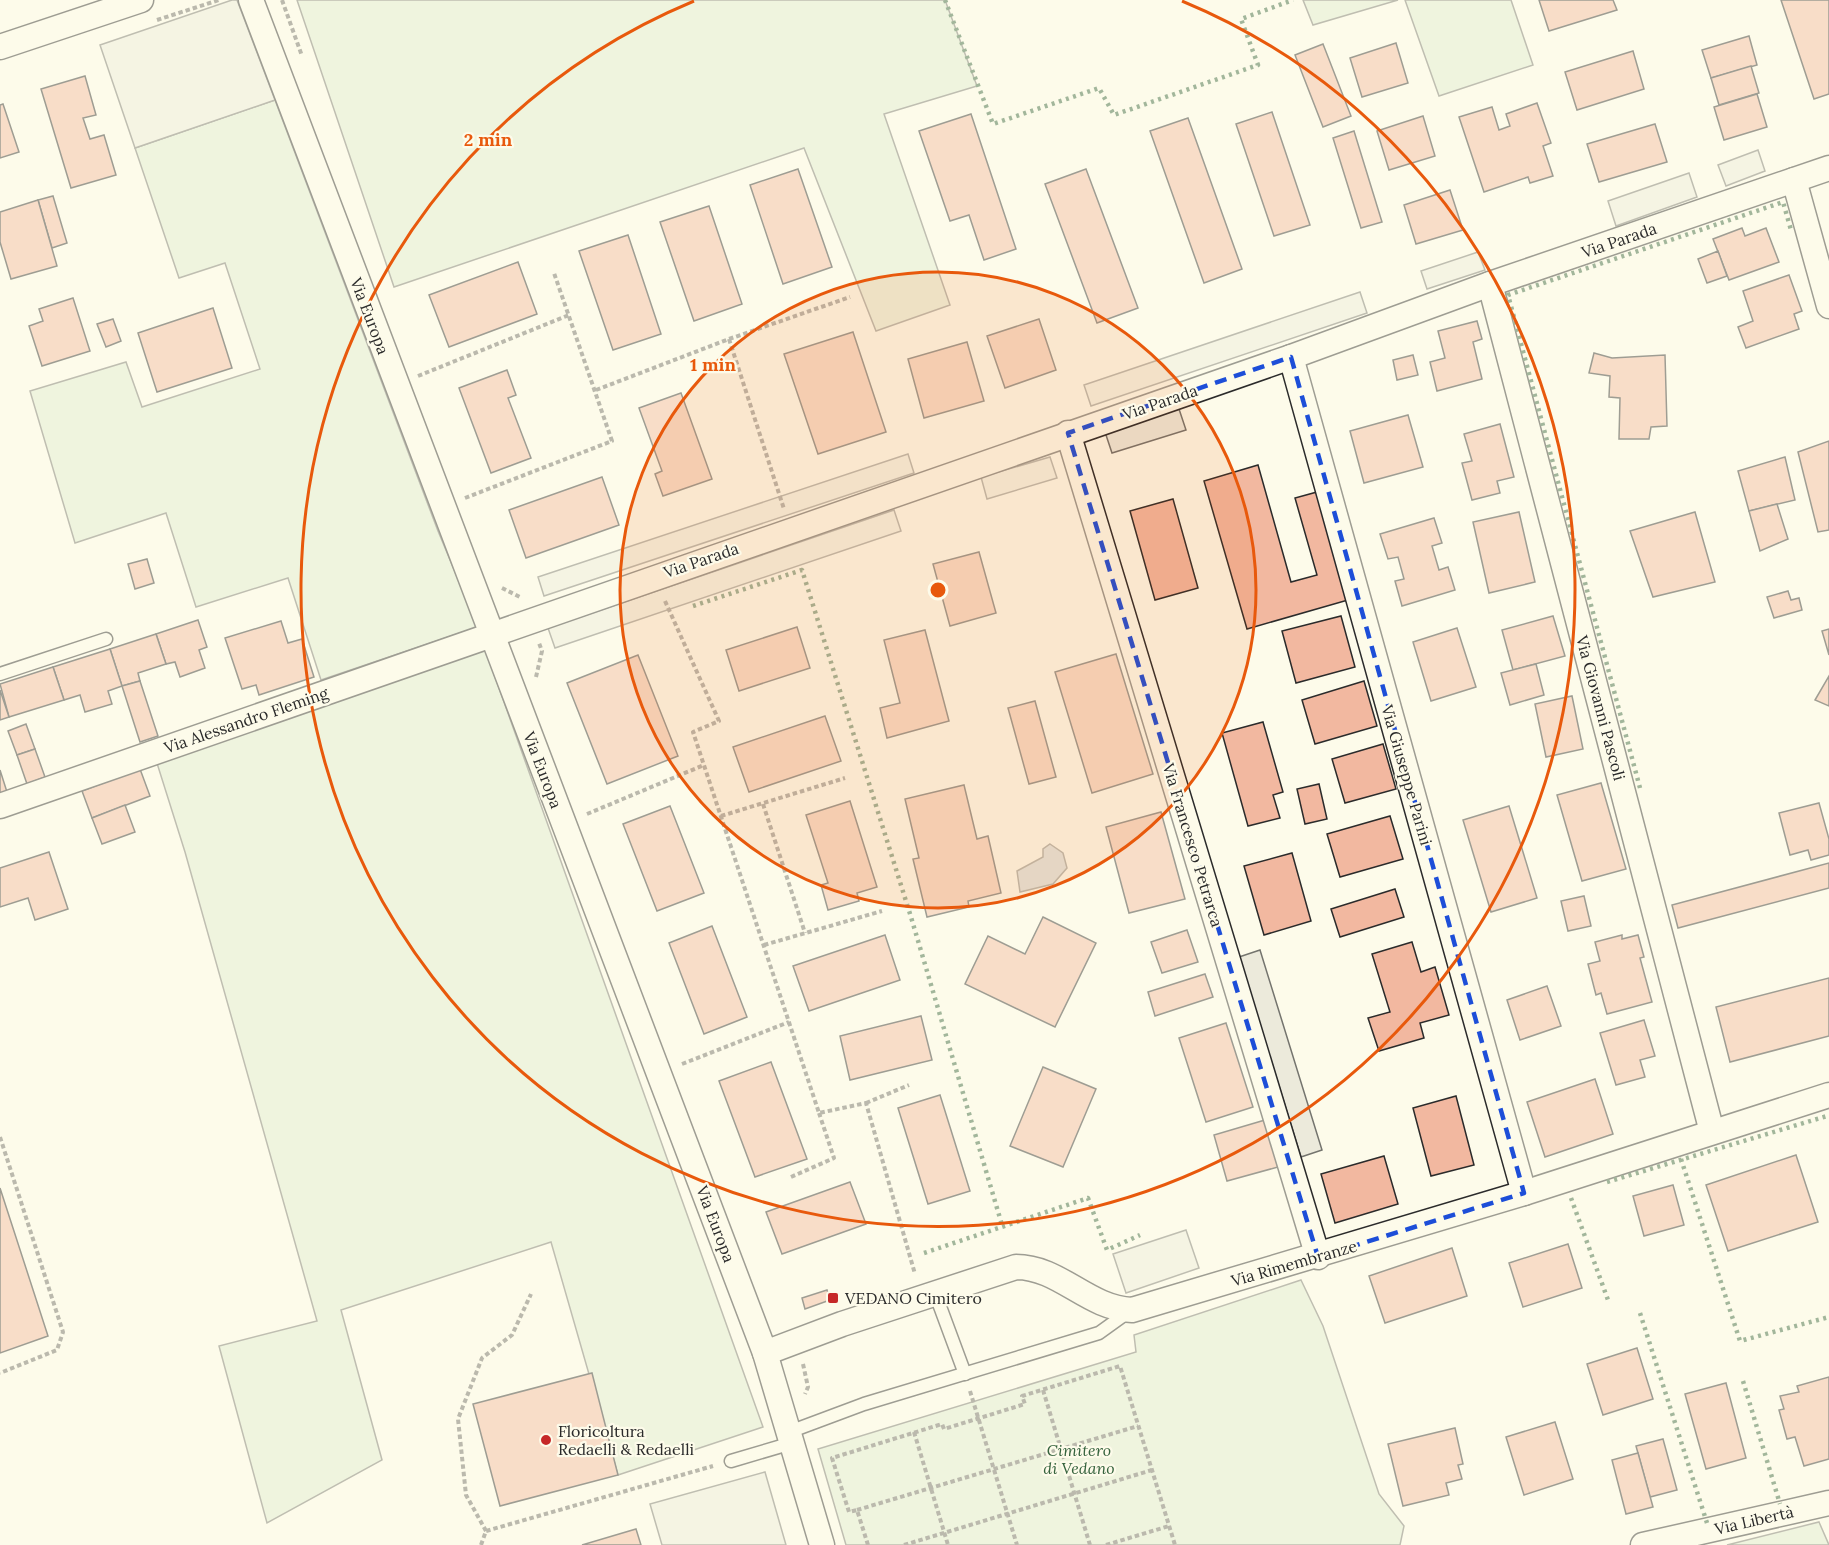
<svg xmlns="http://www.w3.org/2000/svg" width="1829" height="1545" font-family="Lora,serif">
<rect width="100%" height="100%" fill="#fdfbea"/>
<g fill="#deebd1" stroke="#74746e" stroke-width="1.5">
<path d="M297,0h648l32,86 -93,28 66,191 -74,26 -72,-183 -410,139z"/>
<path d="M1303,0h95l-85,25z"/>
<path d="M1405,0h106l22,65 -94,31z"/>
<path d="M275,100l163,431 40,96 -157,53 -33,-102 -92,29 -30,-94 -91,30 -45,-152 96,-29 16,45 118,-38 -35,-106 -46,15 -44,-130z"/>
<path d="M484,646l279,781 -145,48 -67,-233 -210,68 41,150 -115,63 -48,-177 98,-25 -132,-469 -29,-92z"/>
<path d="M1301,1280l22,46 56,168 25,32 -4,19h-554l-28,-96 318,-97 -2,-17z"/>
<path d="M1819,1522l10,23h-102z"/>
</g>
<g fill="#eceadb" stroke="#74746e" stroke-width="1.5">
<path d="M232,0h5l38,100 -140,48 -35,-103z"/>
<path d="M1758,150l7,21 -39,15 -8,-21z"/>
<path d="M1689,173l8,24 -81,29 -8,-25z"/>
<path d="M1478,252l7,18 -58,19 -6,-18z"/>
<path d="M1360,292l7,21 -276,93 -7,-21z"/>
<path d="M1179,409l7,21 -74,23 -7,-21z"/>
<path d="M908,454l6,19 -370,123 -6,-19z"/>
<path d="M1050,457l7,21 -70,21 -6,-22z"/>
<path d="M894,510l7,21 -346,117 -7,-20z"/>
<path d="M1260,950l62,200 -21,7 -62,-200z"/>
<path d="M1186,1230l13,38 -73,25 -13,-39z"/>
<path d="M765,1472l21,73h-124l-12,-41z"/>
</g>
<path fill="#c7d0d0" stroke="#74746e" stroke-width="1.5" d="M1050,844l13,9 4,15 -14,16 -33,8 -3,-21 26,-14v-8z"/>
<g fill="#f2b8a0" stroke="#2b2b2b" stroke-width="1.5">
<path d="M1539,0h74l4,10 -68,21z"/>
<path d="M1781,0h48v94l-15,5z"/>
<path d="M1749,36l8,29 -46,13 -9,-28z"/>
<path d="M1396,43l12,40 -46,14 -12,-39z"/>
<path d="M1323,44l28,72 -28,11 -28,-72z"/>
<path d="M1633,51l11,38 -67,21 -12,-38z"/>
<path d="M1751,66l8,27 -40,12 -8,-27z"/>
<path d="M85,76l11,39 -13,3 7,21 14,-4 12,40 -45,13 -30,-99z"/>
<path d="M1757,94l10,33 -43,13 -10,-33z"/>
<path d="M1537,103l14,40 -8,3 10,30 -23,7 -2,-6 -44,15 -25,-75 33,-10 7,23 11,-4 -4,-12z"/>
<path d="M3,104l16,48 -19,6v-53z"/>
<path d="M1272,112l38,113 -36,11 -38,-112z"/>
<path d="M971,114l45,135 -32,11 -15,-45 -19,6 -31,-90z"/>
<path d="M1423,116l12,40 -46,14 -12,-39z"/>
<path d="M1188,118l54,151 -38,14 -54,-152z"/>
<path d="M1655,124l12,38 -68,20 -12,-38z"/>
<path d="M1354,131l28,91 -21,6 -28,-90z"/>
<path d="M798,169l34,98 -49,17 -33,-99z"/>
<path d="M1086,169l52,139 -41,15 -52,-139z"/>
<path d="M1450,190l13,40 -47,14 -12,-39z"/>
<path d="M53,196l14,47 -15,5 -14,-48z"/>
<path d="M38,200l19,66 -46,13 -11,-37v-30z"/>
<path d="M709,206l33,98 -48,17 -34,-99z"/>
<path d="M1742,228l3,8 21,-8 13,34 -50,18 -16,-41z"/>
<path d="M628,235l33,99 -48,16 -34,-99z"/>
<path d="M1718,251l9,25 -20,7 -9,-24z"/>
<path d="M518,262l19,52 -88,33 -20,-52z"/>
<path d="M1789,275l13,36 -8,3 5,15 -53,19 -8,-21 15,-6 -10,-30z"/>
<path d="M73,298l17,53 -48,15 -13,-40 14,-5 -4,-12z"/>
<path d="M213,308l19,60 -75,24 -19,-59z"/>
<path d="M113,319l8,22 -15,6 -9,-23z"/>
<path d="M1039,319l17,51 -51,18 -18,-52z"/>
<path d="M1477,321l5,18 -9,3 9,37 -45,12 -7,-29 15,-4 -7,-27z"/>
<path d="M853,332l33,100 -68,22 -34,-100z"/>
<path d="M967,342l17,59 -60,17 -16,-59z"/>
<path d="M1594,353l18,5 53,-3 2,71 -16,1 -2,12h-30l1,-41 -11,-1 1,-21 -21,-3z"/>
<path d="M1413,355l5,20 -21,5 -4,-20z"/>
<path d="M507,370l9,25 -8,3 23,60 -40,15 -32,-85z"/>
<path d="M681,393l31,86 -49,17 -8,-22 7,-3 -23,-63z"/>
<path d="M1408,415l15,52 -59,16 -14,-52z"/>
<path d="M1500,424l14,53 -17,4 3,12 -28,7 -10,-37 10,-2 -8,-27z"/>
<path d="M1829,441v89l-11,2 -20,-80z"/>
<path d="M1785,457l10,43 -46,11 -11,-40z"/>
<path d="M1258,465l33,117 26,-7 -22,-77 22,-6 31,108 -101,29 -43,-148z"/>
<path d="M602,477l17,48 -93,33 -17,-48z"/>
<path d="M1173,499l25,89 -43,12 -25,-89z"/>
<path d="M1777,504l11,35 -28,12 -11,-40z"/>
<path d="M1519,512l16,70 -46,11 -16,-71z"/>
<path d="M1695,512l20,70 -62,15 -23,-66z"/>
<path d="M1434,518l8,25 -10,3 7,24 9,-3 7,23 -53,16 -7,-25 9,-2 -6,-22 -10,2 -8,-25z"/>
<path d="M979,552l17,61 -46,13 -17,-62z"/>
<path d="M147,559l7,24 -19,6 -7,-25z"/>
<path d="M1788,591l3,9 8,-2 3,12 -28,8 -7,-21z"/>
<path d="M1341,616l14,51 -59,16 -14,-52z"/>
<path d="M1553,616l12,40 -52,14 -11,-40z"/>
<path d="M198,620l9,27 -8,3 6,18 -25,9 -5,-15 -9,2 -10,-30z"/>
<path d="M281,621l7,22 14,-4 12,38 -55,18 -3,-10 -14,4 -17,-51z"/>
<path d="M797,627l13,41 -71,23 -13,-41z"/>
<path d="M1457,628l19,59 -45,14 -18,-59z"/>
<path d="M1829,629v26l-7,-24z"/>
<path d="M925,630l24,91 -62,17 -7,-30 20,-5 -16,-63z"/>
<path d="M156,634l10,30 -28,9 2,8 -18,5 -12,-37z"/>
<path d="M110,649l12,37 -14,5 4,13 -27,8 -5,-17 -16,5 -11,-33z"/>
<path d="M1116,654l37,120 -61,19 -37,-121z"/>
<path d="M638,655l40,101 -71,28 -40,-101z"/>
<path d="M1536,664l8,31 -34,10 -9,-32z"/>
<path d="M53,667l11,33 -55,17 -9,-33z"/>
<path d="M1829,676v30l-14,-6z"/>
<path d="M140,681l18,55 -18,6 -18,-56z"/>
<path d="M1364,681l13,45 -62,18 -13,-44z"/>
<path d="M0,690l9,27 -9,3z"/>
<path d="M1572,696l11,53 -37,8 -11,-53z"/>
<path d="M1035,701l21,76 -27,7 -21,-76z"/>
<path d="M825,716l16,45 -92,31 -16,-45z"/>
<path d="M1263,722l20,70 -10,3 7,23 -32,8 -26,-93z"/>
<path d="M26,724l9,25 -18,6 -9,-24z"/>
<path d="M1383,744l13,45 -51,14 -13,-44z"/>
<path d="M35,749l10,28 -18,7 -10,-29z"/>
<path d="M140,769l10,27 -58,22 -10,-27z"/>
<path d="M0,770l7,22 -7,2z"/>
<path d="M1601,783l25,86 -44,12 -25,-86z"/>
<path d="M1319,784l8,35 -22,5 -8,-35z"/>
<path d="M964,785l13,54 11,-3 13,57 -33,8 1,6 -42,10 -14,-58 6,-1 -14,-59z"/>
<path d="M850,801l27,86 -20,6 2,8 -31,9 -7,-25 7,-2 -22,-68z"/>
<path d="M1819,803l10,36v16l-18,5 -3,-10 -18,5 -11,-42z"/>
<path d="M125,805l10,27 -33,12 -10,-26z"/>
<path d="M670,806l34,87 -47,18 -34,-87z"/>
<path d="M1509,806l28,92 -46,14 -28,-92z"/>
<path d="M1161,812l24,87 -56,14 -23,-86z"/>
<path d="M1390,816l13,43 -63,18 -13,-43z"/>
<path d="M49,852l19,57 -33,11 -7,-22 -28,9v-39z"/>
<path d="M1292,853l19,68 -47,14 -20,-69z"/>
<path d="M1829,863v25l-151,40 -6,-23z"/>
<path d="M1395,889l9,28 -64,20 -9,-28z"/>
<path d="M1584,896l7,30 -23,5 -7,-30z"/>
<path d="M1043,917l53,26 -41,84 -90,-43 23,-48 37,18z"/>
<path d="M712,926l35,91 -43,17 -35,-91z"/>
<path d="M1187,930l11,32 -36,11 -11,-31z"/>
<path d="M885,935l15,45 -91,31 -16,-45z"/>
<path d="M1622,935v4l16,-4 6,22 -4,1 12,44 -45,12 -6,-21 -5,2 -8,-31 12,-3 -5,-19z"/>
<path d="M1412,942l9,30 14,-5 14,48 -29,8 4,15 -45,13 -11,-33 22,-6 -18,-58z"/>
<path d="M1205,974l8,23 -58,19 -7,-24z"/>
<path d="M1829,978v58l-99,26 -14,-55z"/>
<path d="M1547,986l14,40 -41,14 -13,-40z"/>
<path d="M921,1016l11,44 -82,20 -10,-44z"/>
<path d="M1644,1020l11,36 -15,4 5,17 -29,8 -16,-52z"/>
<path d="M1226,1023l27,84 -47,15 -27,-84z"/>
<path d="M771,1062l36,97 -52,18 -36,-96z"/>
<path d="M1043,1067l53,22 -33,78 -53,-21z"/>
<path d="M1595,1079l18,55 -68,23 -18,-55z"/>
<path d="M940,1095l30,96 -42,13 -30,-96z"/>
<path d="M1456,1096l18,69 -43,11 -18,-68z"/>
<path d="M1265,1120l13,47 -51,14 -13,-46z"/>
<path d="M1796,1155l22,67 -90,29 -22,-66z"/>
<path d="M1384,1156l14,48 -63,19 -14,-49z"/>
<path d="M850,1182l16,42 -84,30 -16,-42z"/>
<path d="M1673,1185l11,40 -40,11 -11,-40z"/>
<path d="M0,1188l48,148 -48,17z"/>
<path d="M1568,1244l14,44 -59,19 -14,-44z"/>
<path d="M1452,1248l15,48 -82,27 -16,-47z"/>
<path d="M827,1290l3,10 -25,9 -3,-11z"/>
<path d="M1637,1348l16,51 -50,16 -16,-51z"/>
<path d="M592,1373l26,102 -118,31 -27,-102z"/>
<path d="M1829,1377v82l-25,7 -9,-29 -8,2 -8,-29 5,-1 -4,-13 19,-4 -2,-6z"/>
<path d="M1726,1383l20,75 -40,11 -21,-75z"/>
<path d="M1555,1422l18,57 -49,16 -18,-58z"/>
<path d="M1455,1428l8,36 -5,1 4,14 -16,4 3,12 -46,11 -15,-62z"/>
<path d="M1663,1439l14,51 -27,7 -14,-51z"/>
<path d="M1638,1453l15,54 -27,7 -14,-54z"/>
<path d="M636,1529l5,16h-59z"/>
</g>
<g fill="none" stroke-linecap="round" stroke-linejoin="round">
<defs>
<g id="service">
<path d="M0,674l106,-35"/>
<path d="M935,1293l30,81"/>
<path d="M789,1432l75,-28 235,-71 32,-23"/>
<path d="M731,1461l61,-18"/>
</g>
<g id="minor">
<path d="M251,0l514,1353 57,192"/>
<path d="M0,47l141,-47"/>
<path d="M1794,180l35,126"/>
<path d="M1490,284l222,848"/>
<path d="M1291,357l233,836"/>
<path d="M1068,433l250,824"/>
<path d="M0,806l1291,-449 199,-73 339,-116"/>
<path d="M765,1353l77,-29 174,-57c44,0 71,41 116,43l392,-117 305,-98"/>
<path d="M1643,1545l186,-42"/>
</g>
</defs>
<use href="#service" stroke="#2b2b2b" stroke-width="15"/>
<use href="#minor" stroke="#2b2b2b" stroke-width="27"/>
<g stroke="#6a6964" stroke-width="4" stroke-dasharray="4.5 3" stroke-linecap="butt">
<path d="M282,0l20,56"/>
<path d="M157,20l62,-20"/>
<path d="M729,339l55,170"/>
<path d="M418,376l151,-61"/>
<path d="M596,390l133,-51 121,-42"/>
<path d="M465,498l147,-57 -58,-168"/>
<path d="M502,588l20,10"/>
<path d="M665,601l54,120 -26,11 126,381 47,-10 49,171"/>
<path d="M536,677l6,-26 -3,-8"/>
<path d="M763,804l42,129"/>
<path d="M587,814l117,-49"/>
<path d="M721,816l124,-38"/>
<path d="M764,945l118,-34"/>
<path d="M682,1064l107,-42"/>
<path d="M866,1103l43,-18"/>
<path d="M0,1137l63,195 -6,18 -57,23"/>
<path d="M791,1177l43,-19 -15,-45"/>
<path d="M803,1364l5,23 -3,7"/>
<path d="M1043,1390l47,155"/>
<path d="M970,1391l47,154"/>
<path d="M914,1432l34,113"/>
<path d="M857,1510l281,-84"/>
<path d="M486,1531l-20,-36 -8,-76 24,-61 30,-23 19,-41"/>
<path d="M481,1545l5,-14 227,-65"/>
<path d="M868,1545l-11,-35 -8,2 -17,-54 110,-34 2,5 81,-25 -3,-8 98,-30 55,179"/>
<path d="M904,1545l248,-75"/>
<path d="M1106,1545l63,-19"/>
</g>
<use href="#service" stroke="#fdfbea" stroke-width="12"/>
<use href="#minor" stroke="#fdfbea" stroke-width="24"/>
<g stroke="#34623c" stroke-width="4.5" stroke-dasharray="3 4.5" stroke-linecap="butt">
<path d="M945,0l48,124 106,-36 15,27 144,-50 -17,-46 52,-19"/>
<path d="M693,606l109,-36 109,347 91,308"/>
<path d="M1640,788l-132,-493 275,-93 8,28"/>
<path d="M1681,1159l59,182 89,-24"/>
<path d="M1607,1182l220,-66"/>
<path d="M1571,1198l37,102"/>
<path d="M924,1253l164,-55 19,52 33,-15"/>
<path d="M1640,1313l67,210"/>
<path d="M1743,1381l37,123"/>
</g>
</g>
<path d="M0 0H1829V1545H0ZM1291,357l233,836 -206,64 -250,-824z" fill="#fdfbea" fill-opacity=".55" fill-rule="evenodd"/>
<path fill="none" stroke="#1d4ed8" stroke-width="4.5" stroke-dasharray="12 8" stroke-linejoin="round" d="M1291,357l233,836 -206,64 -250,-824z"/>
<circle cx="938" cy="590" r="318" fill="#e8590c" fill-opacity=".12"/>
<g fill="none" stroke="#e8590c" stroke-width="3">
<circle cx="938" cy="590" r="318"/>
<path d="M1182 1A637 637 0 1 1 694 1"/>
</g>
<g fill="#c62828" stroke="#fdfbea" stroke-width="2">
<rect x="827" y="1292" width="12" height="12" rx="3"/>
<circle cx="546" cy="1440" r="6"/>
</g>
<g text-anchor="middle" stroke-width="4.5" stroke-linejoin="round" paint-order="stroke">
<g font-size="16" fill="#2b2b2b" stroke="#fdfbea">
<text transform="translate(1619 240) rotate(-19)" y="6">Via Parada</text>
<text transform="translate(370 316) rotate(69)" y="6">Via Europa</text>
<text transform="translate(1160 402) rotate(-19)" y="6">Via Parada</text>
<text transform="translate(701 560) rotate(-19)" y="6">Via Parada</text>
<text transform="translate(1601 708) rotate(75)" y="6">Via Giovanni Pascoli</text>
<text transform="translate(246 720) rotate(-19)" y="6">Via Alessandro Fleming</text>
<text transform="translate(543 770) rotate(69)" y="6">Via Europa</text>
<text transform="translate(1407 775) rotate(74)" y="6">Via Giuseppe Parini</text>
<text transform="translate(1193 845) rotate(73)" y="6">Via Francesco Petrarca</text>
<text transform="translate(716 1224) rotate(69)" y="6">Via Europa</text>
<text transform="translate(1294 1263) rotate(-16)" y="6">Via Rimembranze</text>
<text transform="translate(1754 1520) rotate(-13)" y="6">Via Libertà</text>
</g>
<g font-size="16" fill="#2b2b2b" stroke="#fdfbea" text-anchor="start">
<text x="845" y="1304">VEDANO Cimitero</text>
<text x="558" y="1437">Floricoltura<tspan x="558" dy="18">Redaelli &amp; Redaelli</tspan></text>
</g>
<g font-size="16" font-style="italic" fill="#34623c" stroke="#fdfbea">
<text x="1079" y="1456">Cimitero<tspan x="1079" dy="18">di Vedano</tspan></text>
</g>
</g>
<circle cx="938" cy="590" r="9" fill="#e8590c" stroke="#fdfbea" stroke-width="3"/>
<g font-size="18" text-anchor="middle" font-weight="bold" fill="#e8590c" stroke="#fdfbea" stroke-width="4.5" stroke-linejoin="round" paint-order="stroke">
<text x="488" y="146">2 min</text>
<text x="713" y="371">1 min</text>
</g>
</svg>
